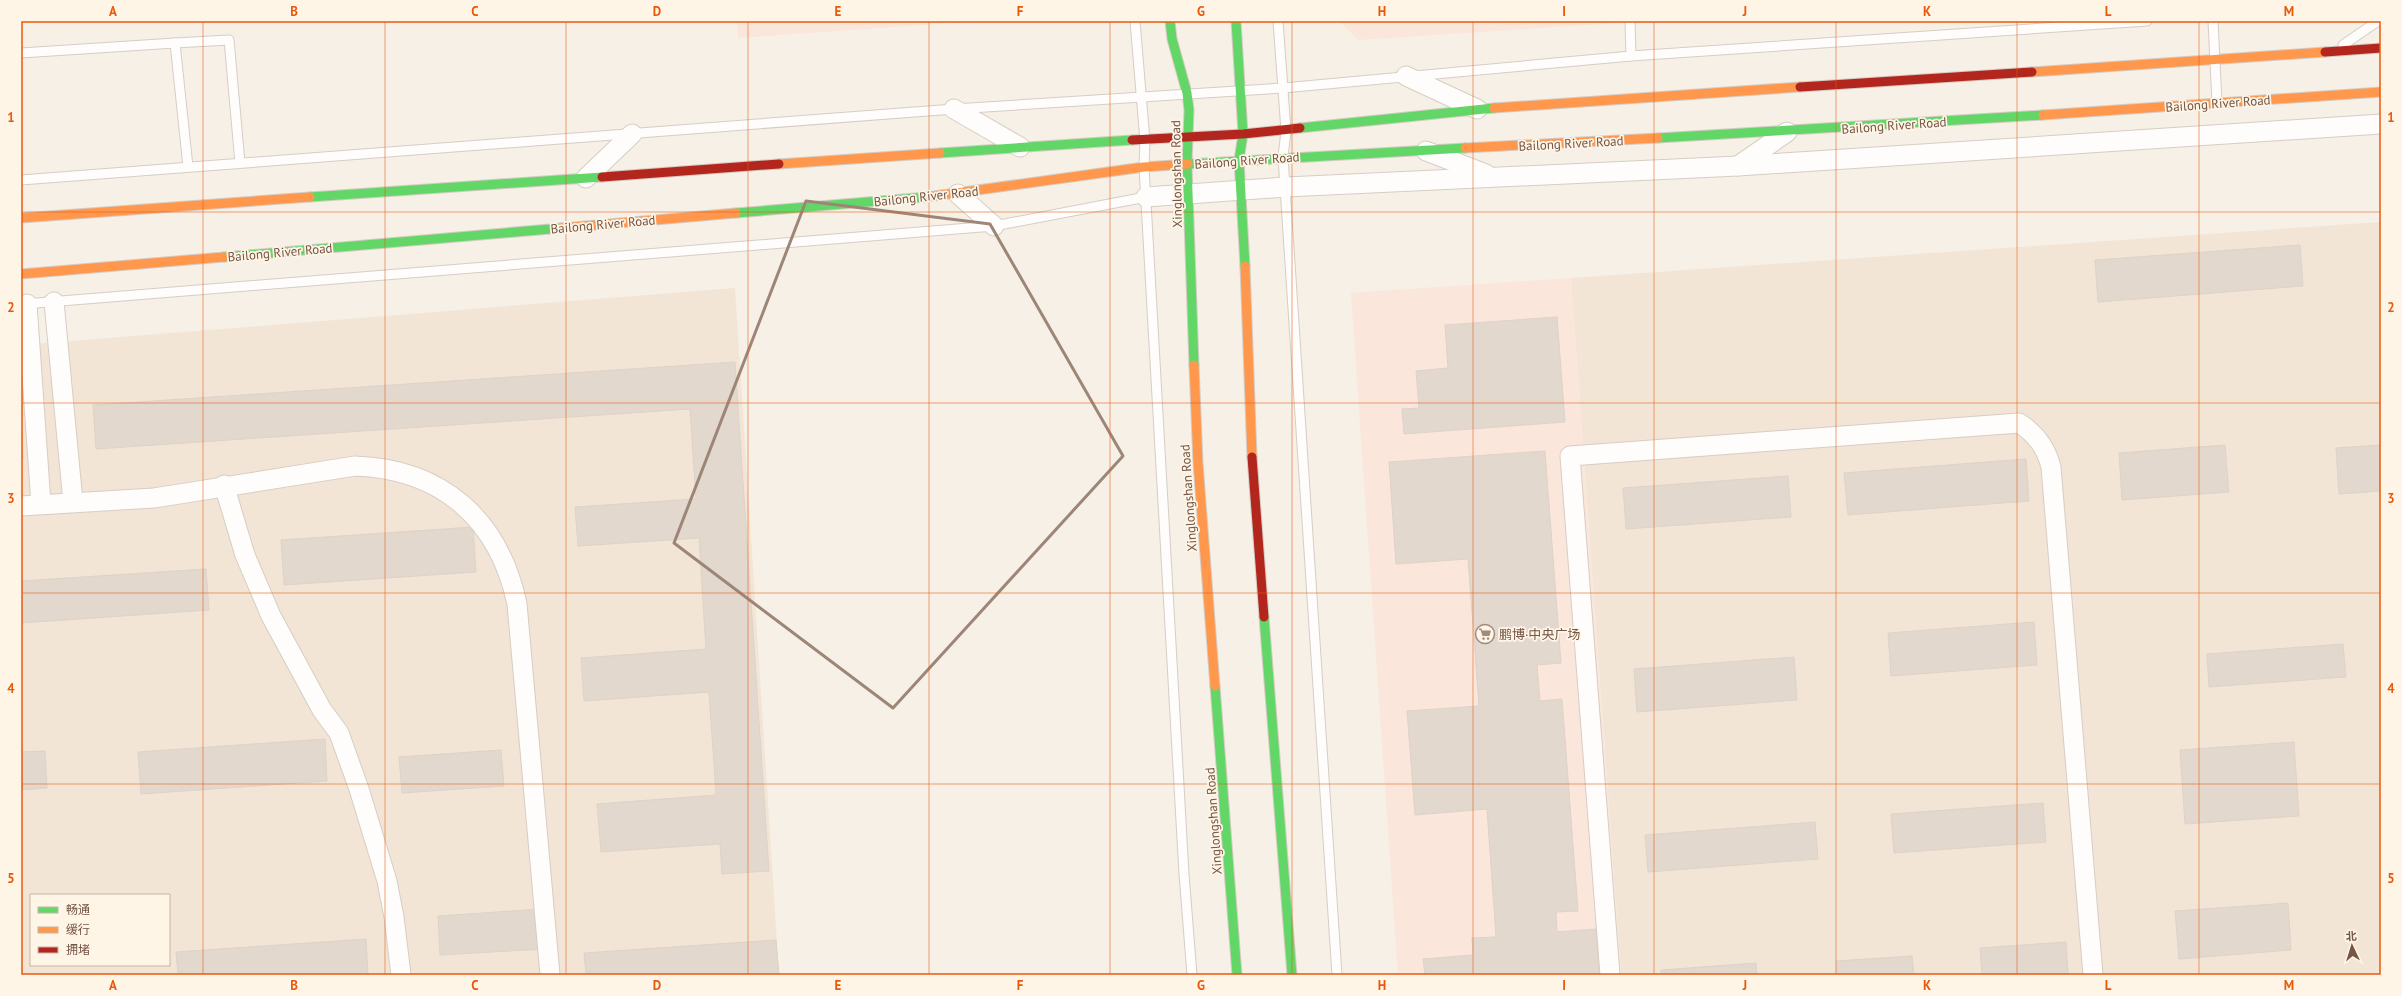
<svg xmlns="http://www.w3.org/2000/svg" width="2402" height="996" font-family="'PT Sans','Noto Sans SC',sans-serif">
<rect width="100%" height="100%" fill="#f6f0e6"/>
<g fill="#f2e5d5" fill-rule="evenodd">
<path d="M2381,222v753h-760l-50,-697z"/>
<path d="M735,288l44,687h-758v-630zM31,895h138v70h-138z"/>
</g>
<g fill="#fae6db">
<path d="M737,21h242l-241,17z"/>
<path d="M1339,21h278v2l-259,17z"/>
<path d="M1571,278l50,697h-223l-47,-682z"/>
</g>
<g fill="#e2d8ce" stroke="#dfd2c8">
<path d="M2300,245l3,41 -205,16 -3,-42z"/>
<path d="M1557,317l8,105 -161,12 -2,-25 17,-1 -3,-37 32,-3 -3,-43z"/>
<path d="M735,362l34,509 -47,3 -2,-30 -119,8 -4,-48 119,-9 -7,-103 -125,9 -3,-43 125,-9 -7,-111 -121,8 -3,-39 121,-8 -6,-90 -594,40 -3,-44z"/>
<path d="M21,424l2,34h-2z"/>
<path d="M2225,445l4,47 -107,8 -3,-47z"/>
<path d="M2381,445v46l-42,3 -3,-46z"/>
<path d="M1545,451l16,212 -24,2 3,36 22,-2 16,212 -22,1 1,20 39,-3 3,46h-174l-2,-16 50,-4 -1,-17 24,-1 -9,-128 -72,6 -8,-104 72,-5 -11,-147 -72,5 -7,-102z"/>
<path d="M2026,459l3,42 -181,14 -4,-42z"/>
<path d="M1788,476l3,41 -165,12 -3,-41z"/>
<path d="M473,527l3,45 -192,13 -3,-45z"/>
<path d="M206,569l3,41 -188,13v-42z"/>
<path d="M2034,622l3,43 -146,11 -3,-43z"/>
<path d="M2343,644l3,33 -137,10 -2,-33z"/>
<path d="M1794,657l3,43 -160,12 -3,-43z"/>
<path d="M325,739l2,42 -186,13 -3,-42z"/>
<path d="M2294,742l5,74 -114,8 -5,-74z"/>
<path d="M501,750l3,36 -102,7 -3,-36z"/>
<path d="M45,751l2,37 -26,2v-38z"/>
<path d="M2043,803l3,39 -152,11 -3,-39z"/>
<path d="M1815,822l3,37 -170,13 -3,-37z"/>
<path d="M2288,903l3,47 -112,9 -4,-48z"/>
<path d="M541,909l3,40 -104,6 -2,-39z"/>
<path d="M366,939l2,36h-190l-2,-23z"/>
<path d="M776,940l3,35h-193l-2,-22z"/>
<path d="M2066,942l2,33h-86l-2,-27z"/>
<path d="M1912,956l2,19h-77l-1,-14z"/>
<path d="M1756,963l1,12h-96v-5z"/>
</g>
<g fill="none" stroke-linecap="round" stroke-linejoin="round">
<defs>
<g id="lane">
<path d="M1135,21l10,120 -1,26 40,707 8,101"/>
<path d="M1278,21l8,110 -3,26 54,818"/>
<path d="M1630,21l1,35"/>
<path d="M2213,21l4,82"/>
<path d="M2343,45l35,-24"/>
<path d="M21,53l154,-10"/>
<path d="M188,167l-13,-124 54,-3 11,123"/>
<path d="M21,180l933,-71 329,-21 348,-32 516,-35"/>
<path d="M24,304l970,-78 152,-29"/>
</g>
<g id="street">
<path d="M1406,76l71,33"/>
<path d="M954,109l66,38"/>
<path d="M1426,151l60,23"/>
<path d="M1738,166l49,-34"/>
<path d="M586,178l46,-44"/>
<path d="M958,194l36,32"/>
<path d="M1146,197l140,-10 452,-21 643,-42"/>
<path d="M54,302l19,200"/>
<path d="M27,304l14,200"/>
<path d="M224,485l21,70 26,61 51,94 17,23 20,56 28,92 7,36 7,58"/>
<path d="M21,506l133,-8 201,-32c87,3 144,53 162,138l33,371"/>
<path d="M1610,975l-40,-519 449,-33c17,11 27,24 32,44l42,508"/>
</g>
<g id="fast">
<path d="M1170,21l2,18 15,54 2,17 -2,54 7,201"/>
<path d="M1236,21l7,113 -4,26 6,106"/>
<path d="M1300,128l194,-20"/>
<path d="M1658,138l385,-23"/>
<path d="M940,153l192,-13"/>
<path d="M1188,164l277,-16"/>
<path d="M310,197l292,-20"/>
<path d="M736,213l191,-16"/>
<path d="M224,257l338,-29"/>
<path d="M1264,617l28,358"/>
<path d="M1215,686l22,289"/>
</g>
<g id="slow">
<path d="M2032,72l293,-20"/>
<path d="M1494,108l306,-21"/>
<path d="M2043,115l338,-23"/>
<path d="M1465,148l193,-10"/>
<path d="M779,164l161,-11"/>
<path d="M927,197l217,-30 44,-3"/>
<path d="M21,218l289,-21"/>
<path d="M562,228l174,-15"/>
<path d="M1245,266l7,191"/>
<path d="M21,274l203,-17"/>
<path d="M1194,365l4,98 17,223"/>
</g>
<g id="jam">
<path d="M2325,52l56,-4"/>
<path d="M1800,87l232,-15"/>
<path d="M1132,140l111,-6 57,-6"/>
<path d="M602,177l177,-13"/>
<path d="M1252,457l12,160"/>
</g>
</defs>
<use href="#lane" stroke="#d7cdc4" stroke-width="11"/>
<use href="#street" stroke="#d7cdc4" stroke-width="21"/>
<use href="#fast" stroke="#d6ccc3" stroke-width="11"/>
<use href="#slow" stroke="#d6ccc3" stroke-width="11"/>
<use href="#jam" stroke="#d6ccc3" stroke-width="11"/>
<use href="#lane" stroke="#fefdfb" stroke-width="9"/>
<use href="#street" stroke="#fefdfb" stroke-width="19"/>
<use href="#fast" stroke="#63d668" stroke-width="9"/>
<use href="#slow" stroke="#ff974d" stroke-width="9"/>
<use href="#jam" stroke="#b3261e" stroke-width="9"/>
</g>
<path fill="none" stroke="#9d8678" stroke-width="3" stroke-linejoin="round" d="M806,201l184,23 133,232 -230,252 -219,-165z"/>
<path fill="none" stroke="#e8590c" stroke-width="1" stroke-opacity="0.55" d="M203,21v954M385,21v954M566,21v954M748,21v954M929,21v954M1110,21v954M1292,21v954M1473,21v954M1654,21v954M1836,21v954M2017,21v954M2199,21v954M21,212h2360M21,403h2360M21,593h2360M21,784h2360"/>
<defs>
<symbol id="supermarket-ring" viewBox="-11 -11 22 22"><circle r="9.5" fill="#fff5e6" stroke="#a28b7e" stroke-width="1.5"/><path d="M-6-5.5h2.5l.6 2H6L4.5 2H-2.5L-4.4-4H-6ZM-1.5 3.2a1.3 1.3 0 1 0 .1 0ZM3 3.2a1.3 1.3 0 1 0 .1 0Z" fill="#a28b7e"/></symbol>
</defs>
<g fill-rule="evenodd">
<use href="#supermarket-ring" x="1474" y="623" width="22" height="22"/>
</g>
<g text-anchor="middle" stroke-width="3.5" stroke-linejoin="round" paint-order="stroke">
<g font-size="13" fill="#745546" stroke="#fff5e6">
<text transform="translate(2218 103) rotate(-4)" y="5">Bailong River Road</text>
<text transform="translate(1894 125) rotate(-4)" y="5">Bailong River Road</text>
<text transform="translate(1571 143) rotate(-3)" y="5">Bailong River Road</text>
<text transform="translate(1247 160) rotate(-4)" y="5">Bailong River Road</text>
<text transform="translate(1176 174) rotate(-91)" y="5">Xinglongshan Road</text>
<text transform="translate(926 196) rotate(-6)" y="5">Bailong River Road</text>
<text transform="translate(603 224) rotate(-5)" y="5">Bailong River Road</text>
<text transform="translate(280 252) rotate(-5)" y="5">Bailong River Road</text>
<text transform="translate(1188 498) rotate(-94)" y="5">Xinglongshan Road</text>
<text transform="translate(1213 821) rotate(-94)" y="5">Xinglongshan Road</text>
</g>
<g font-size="13" fill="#745546" stroke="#fff5e6" text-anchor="start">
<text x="1499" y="639">鹏博·中央广场</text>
</g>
</g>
<rect width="2402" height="996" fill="none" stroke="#fff5e6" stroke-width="44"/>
<rect x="30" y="894" width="140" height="72" fill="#fff5e6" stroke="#c7b5a6"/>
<rect x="38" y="907" width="20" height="6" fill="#63d668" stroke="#c7b5a6"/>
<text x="66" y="914" font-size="12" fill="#745546">畅通</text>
<rect x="38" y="927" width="20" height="6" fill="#ff974d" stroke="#c7b5a6"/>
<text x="66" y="934" font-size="12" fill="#745546">缓行</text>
<rect x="38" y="947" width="20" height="6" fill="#b3261e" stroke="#c7b5a6"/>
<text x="66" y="954" font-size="12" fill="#745546">拥堵</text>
<g transform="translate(2352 946) rotate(356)" stroke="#fff5e6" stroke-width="3" paint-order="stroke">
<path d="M0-3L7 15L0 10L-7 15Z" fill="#745546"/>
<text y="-6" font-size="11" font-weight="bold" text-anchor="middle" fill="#745546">北</text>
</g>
<rect x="22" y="22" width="2358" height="952" fill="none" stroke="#e8590c" stroke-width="1.5"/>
<g font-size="13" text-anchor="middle" font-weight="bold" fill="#e8590c">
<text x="113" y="16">A</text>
<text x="294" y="16">B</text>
<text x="475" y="16">C</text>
<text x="657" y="16">D</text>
<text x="838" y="16">E</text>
<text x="1020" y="16">F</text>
<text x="1201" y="16">G</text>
<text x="1382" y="16">H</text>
<text x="1564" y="16">I</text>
<text x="1745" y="16">J</text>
<text x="1927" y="16">K</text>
<text x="2108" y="16">L</text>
<text x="2289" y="16">M</text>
<text x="11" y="122">1</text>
<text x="2391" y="122">1</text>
<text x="11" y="312">2</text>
<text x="2391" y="312">2</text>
<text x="11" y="503">3</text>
<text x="2391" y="503">3</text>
<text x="11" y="693">4</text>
<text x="2391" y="693">4</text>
<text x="11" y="883">5</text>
<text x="2391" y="883">5</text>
<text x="113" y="990">A</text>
<text x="294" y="990">B</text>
<text x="475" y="990">C</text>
<text x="657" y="990">D</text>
<text x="838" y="990">E</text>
<text x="1020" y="990">F</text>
<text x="1201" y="990">G</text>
<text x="1382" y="990">H</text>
<text x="1564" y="990">I</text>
<text x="1745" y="990">J</text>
<text x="1927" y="990">K</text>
<text x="2108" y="990">L</text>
<text x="2289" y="990">M</text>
</g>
</svg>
